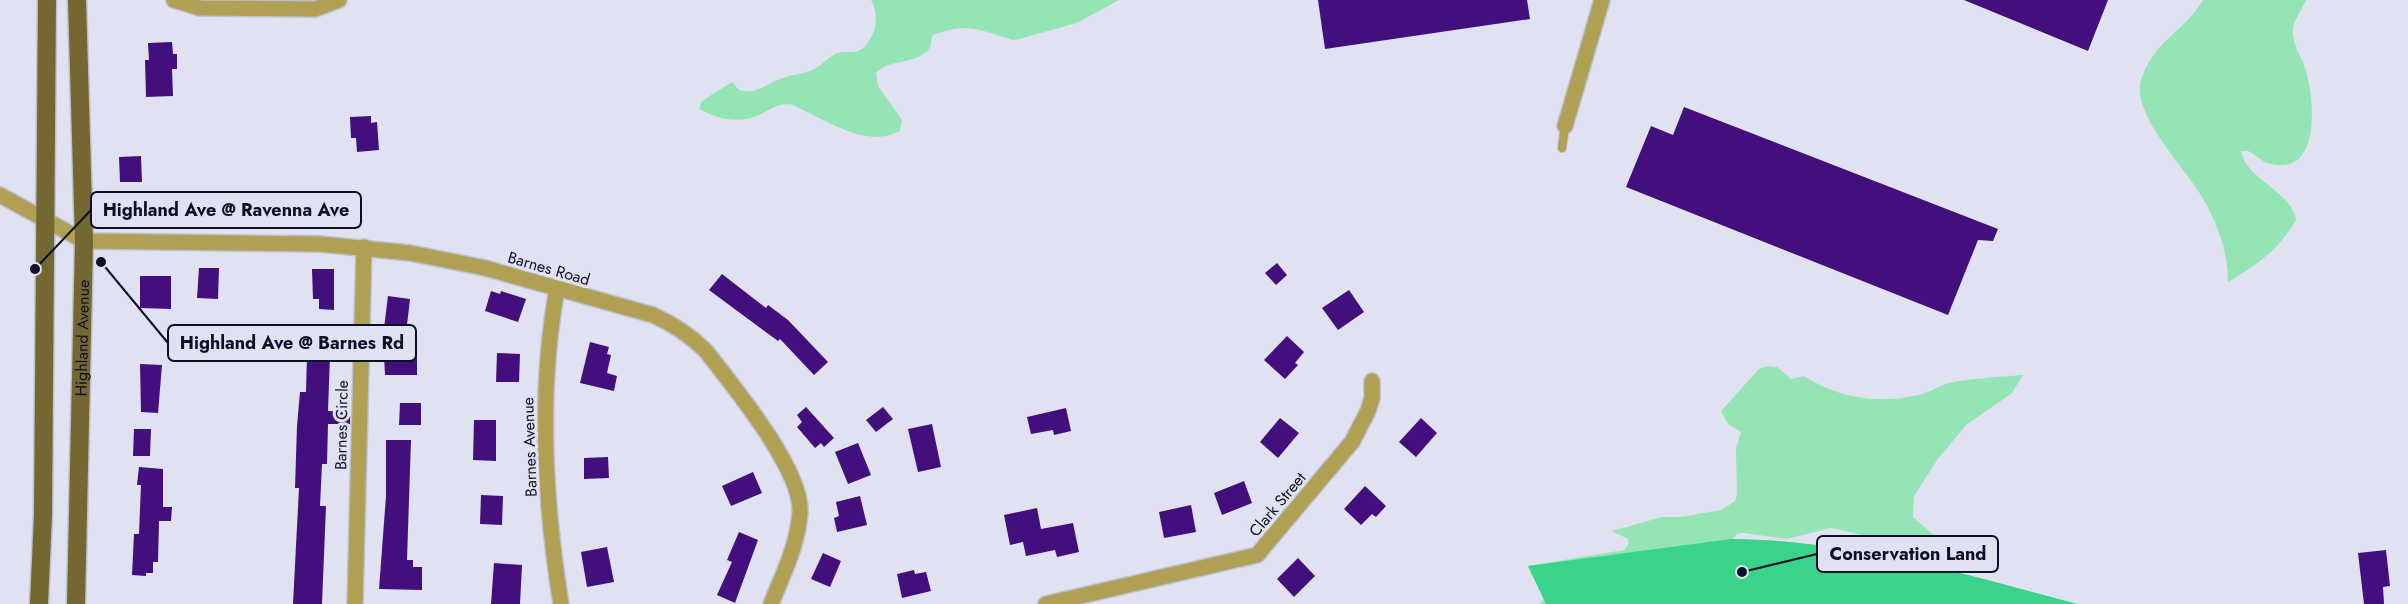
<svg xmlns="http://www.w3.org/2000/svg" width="2408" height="604" font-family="Jost,sans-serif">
<rect width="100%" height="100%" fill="#e0e2f1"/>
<g fill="#94e4b5">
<path d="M871,0h248l-42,23 -58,16 -6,1c-33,-10 -46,-18 -80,-5 -3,5 -1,10 -4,14 -15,17 -39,9 -53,24l2,13 24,34 -2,11c-35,19 -78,-14 -110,-27 -14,0 -20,6 -31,11 -20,9 -42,4 -60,-6l3,-8 30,-19 7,8c18,5 28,-7 44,-12 10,-4 21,-4 31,-9 9,-4 15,-13 23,-16 12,-3 21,3 30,-9 10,-13 12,-30 4,-44z"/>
<path d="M2203,0h103l-12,23 -1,9c0,14 9,25 13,39 9,30 15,109 -39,92 -7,-3 -12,-9 -19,-12h-7c4,28 51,40 55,69 -17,29 -40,46 -68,62 0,-30 -10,-56 -24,-82 -16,-30 -76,-87 -62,-123 14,-38 43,-46 61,-77z"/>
<path d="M1769,366l8,1 14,12 13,-3c35,23 75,28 115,19 11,-3 20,-9 30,-12 25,-5 49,-6 74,-8l-11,18 -46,32 -29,35 -23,36 -1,21 57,49 -32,-12 -97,-24 -11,-2 -43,11 -44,-6 -6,1 -4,5c117,1 232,35 344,65h-537l4,-5 -16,-33 96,-16 5,-6 -1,-5 -16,-8 50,-14h19l40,-7 14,-9 2,-8 -1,-44 5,-17 -13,-8 -7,-13 38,-42z"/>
</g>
<path fill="#3ad38c" d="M1731,539c117,1 234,35 346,65h-531l-18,-38z"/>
<g fill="#430f7c">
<path d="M1318,0h209l3,19 -205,30z"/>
<path d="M1964,0h144l-20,51z"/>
<path d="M172,42l1,12h4v15h-5l1,27 -27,1 -1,-37h4l-1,-17z"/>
<path d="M1684,107l314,122 -5,12 -15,-1 -30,75 -322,-128 25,-61 22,9z"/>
<path d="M371,116v7l6,-1 2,28 -22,2 -1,-14h-5l-1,-21z"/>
<path d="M141,156l1,26h-22l-1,-25z"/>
<path d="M1277,263l10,12 -11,10 -11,-12z"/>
<path d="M199,268h20l-1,31 -21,-1z"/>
<path d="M312,269h22v41l-15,-1v-10h-6z"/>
<path d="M722,274l44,34 2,-3 20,15 40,42 -14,13 -34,-36 -2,2 -69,-51z"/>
<path d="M140,276h31v33l-31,-1z"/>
<path d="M1349,290l15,22 -26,18 -16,-22z"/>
<path d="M491,291l9,3 1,-3 25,8 -8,23 -33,-11z"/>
<path d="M388,296l22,3 -6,52h13v24h-32l-2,-39z"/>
<path d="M1287,336l17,16 -9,11 3,2 -13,14 -21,-19z"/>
<path d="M590,342l19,5 -2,7 4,1 -4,18 10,3 -3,15 -34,-8z"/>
<path d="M497,353l23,1 -1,28h-23z"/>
<path d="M307,356h23l-2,55 22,1v12h-22l-1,40h-5l-2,42h6l-4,98h-29l6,-116h-4l2,-62 3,-34h6z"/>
<path d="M140,364l22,1 -4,48 -17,-1z"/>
<path d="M400,403h21v22h-22z"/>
<path d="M806,407l28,31 -10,9 -3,-4 -6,5 -18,-21 5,-5 -5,-7z"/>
<path d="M883,407l10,12 -17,13 -10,-12z"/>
<path d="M1066,408l5,23 -17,4 -1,-5 -22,4 -4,-17z"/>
<path d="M1280,418l19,15 -21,25 -18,-16z"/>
<path d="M1421,418l16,15 -21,24 -17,-15z"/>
<path d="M474,420h22v41l-23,-1z"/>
<path d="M932,424l9,43 -23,5 -10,-43z"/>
<path d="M134,429h17l-1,27h-17z"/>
<path d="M386,440h25l-4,120h6v7h9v23l-43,-1 7,-93z"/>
<path d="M858,443l13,32 -23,9 -13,-32z"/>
<path d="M608,457l1,21 -25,1v-21z"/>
<path d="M139,467l24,2v38h9l-1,14h-12l-1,41h-5v11h-7v3l-14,-1 2,-41h5l2,-49h-4z"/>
<path d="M753,472l9,21 -31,13 -9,-20z"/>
<path d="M1244,481l8,22 -30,12 -8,-22z"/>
<path d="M1365,486l21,20 -10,11 -4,-3 -11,11 -17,-16z"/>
<path d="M481,495l22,1 -1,29 -22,-1z"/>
<path d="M860,496l7,29 -30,7 -3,-14 5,-2 -3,-14z"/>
<path d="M1191,505l5,27 -32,6 -5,-26z"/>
<path d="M1037,508l4,21 32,-6 6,29 -22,5 -2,-7 -29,6 -3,-14 -13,3 -6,-30z"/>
<path d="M739,532l19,8 -23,63 -18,-8 15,-33 -5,-2z"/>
<path d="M607,547l7,35 -27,5 -6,-35z"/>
<path d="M2386,550l4,36 -7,1 1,17h-20l-6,-51z"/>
<path d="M823,553l18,8 -11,26 -19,-8z"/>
<path d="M1298,558l17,18 -21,21 -17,-18z"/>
<path d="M494,563l28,2 -2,39h-29z"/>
<path d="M914,570l1,4 11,-2 5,19 -29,7 -5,-24z"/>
</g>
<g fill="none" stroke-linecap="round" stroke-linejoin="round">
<defs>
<path id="service" d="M1562,148l3,-22"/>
<g id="minor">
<path d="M174,0l26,8 115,1 24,-9"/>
<path d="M1565,126l37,-126"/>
<path d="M0,195l84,46 236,3 90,9 75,15 168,47c20,9 37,20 53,36 27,35 96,118 94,161 -2,33 -17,62 -29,92"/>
<path d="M557,289c-19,104 -13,210 4,315"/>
<path d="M355,604l9,-357"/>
<path d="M1046,604l211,-49 95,-113 16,-31 4,-13v-17"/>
</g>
<g id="primary">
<path d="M39,604l4,-89 4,-515"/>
<path id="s1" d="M76,604l8,-363 -7,-241"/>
</g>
</defs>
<use href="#service" stroke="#bec0d1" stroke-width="10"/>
<use href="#minor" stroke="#bec0d1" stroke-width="18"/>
<use href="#primary" stroke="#bec0d1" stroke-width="21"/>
<use href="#service" stroke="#b0a053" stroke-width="8"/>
<use href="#minor" stroke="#b0a053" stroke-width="15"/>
<use href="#primary" stroke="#736831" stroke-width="18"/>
</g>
<g text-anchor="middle" stroke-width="6" stroke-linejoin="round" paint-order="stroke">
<g font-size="16" fill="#0e1029" stroke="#e0e2f1">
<text transform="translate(549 268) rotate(16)" y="6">Barnes Road</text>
<text dy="6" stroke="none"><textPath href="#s1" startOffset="266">Highland Avenue</textPath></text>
<text transform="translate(341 425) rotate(-89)" y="6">Barnes Circle</text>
<text transform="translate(529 447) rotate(-92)" y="6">Barnes Avenue</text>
<text transform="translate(1277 504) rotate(-50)" y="6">Clark Street</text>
</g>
</g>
<path fill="none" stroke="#0e1029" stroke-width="2" d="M35 269L91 210M101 262L168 343M1742 572L1817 554"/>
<g fill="#0e1029" stroke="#e0e2f1" stroke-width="2">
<circle cx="35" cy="269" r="6"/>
<circle cx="101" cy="262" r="6"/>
<circle cx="1742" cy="572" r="6"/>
</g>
<g fill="#e0e2f1" stroke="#0e1029" stroke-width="2">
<rect x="91" y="192" width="270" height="36" rx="6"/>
<rect x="168" y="325" width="248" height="36" rx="6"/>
<rect x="1817" y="536" width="181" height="36" rx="6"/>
</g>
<g font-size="18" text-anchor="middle" font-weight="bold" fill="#0e1029">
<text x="226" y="216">Highland Ave @ Ravenna Ave</text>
<text x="292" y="349">Highland Ave @ Barnes Rd</text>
<text x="1908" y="560">Conservation Land</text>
</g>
</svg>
